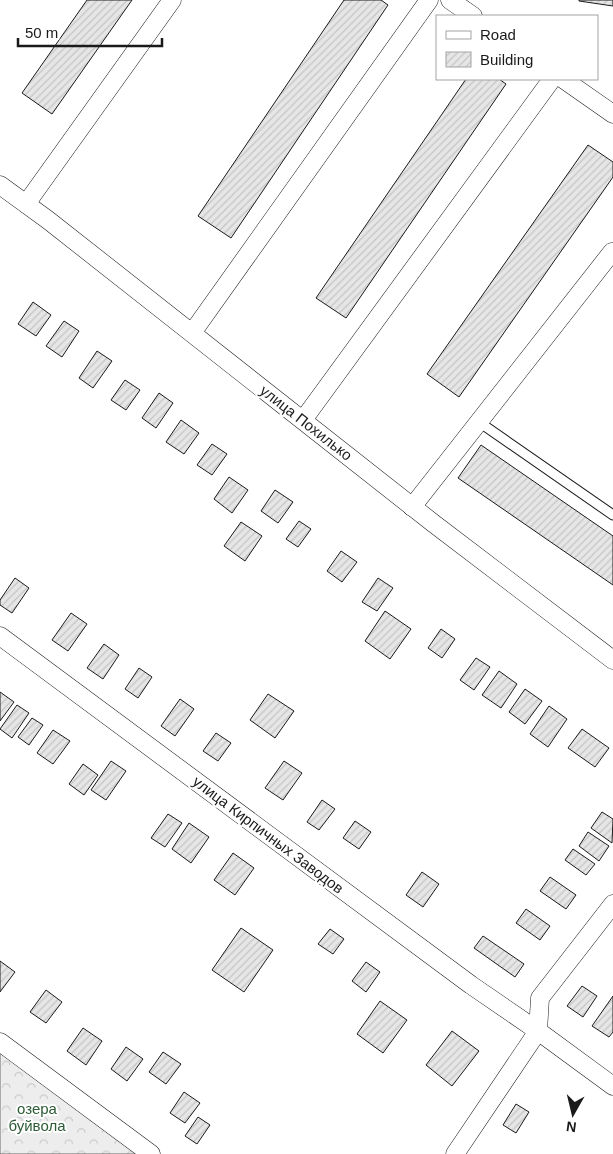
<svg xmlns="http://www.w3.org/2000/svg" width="613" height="1154" font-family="Helvetica,sans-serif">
<defs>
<pattern id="forest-crowns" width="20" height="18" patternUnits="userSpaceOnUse" patternTransform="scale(1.25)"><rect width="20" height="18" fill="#ededed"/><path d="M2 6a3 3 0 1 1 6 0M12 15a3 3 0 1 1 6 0" fill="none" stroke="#cbcbcb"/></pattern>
<pattern id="building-hatch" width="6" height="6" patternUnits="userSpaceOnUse" patternTransform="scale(1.25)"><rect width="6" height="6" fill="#e6e6e6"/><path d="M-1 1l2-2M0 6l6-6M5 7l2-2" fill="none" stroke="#c5c5c5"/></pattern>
</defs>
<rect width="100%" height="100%" fill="#fff"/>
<path fill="url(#forest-crowns)" stroke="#6a6a6a" d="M0,1042l140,112h-140z"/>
<g fill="url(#building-hatch)" stroke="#1a1a1a">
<path d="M87,0h45l-80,114 -30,-21z"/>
<path d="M344,0h37l7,5 -157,233 -33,-22z"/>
<path d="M579,0h34v6l-34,-5z"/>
<path d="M466,79h33l7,5 -160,234 -30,-20z"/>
<path d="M588,145l25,17v15l-154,220 -32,-23z"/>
<path d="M33,302l18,13 -15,21 -18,-12z"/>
<path d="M64,321l15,10 -17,26 -16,-11z"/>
<path d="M97,351l15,10 -19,27 -14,-10z"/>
<path d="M125,380l15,10 -14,20 -15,-10z"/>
<path d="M159,393l14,10 -17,25 -14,-10z"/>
<path d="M181,420l18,13 -15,21 -18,-12z"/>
<path d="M212,444l15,10 -15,21 -15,-10z"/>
<path d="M481,445l132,91v49l-155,-107z"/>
<path d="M229,477l19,13 -16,23 -18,-14z"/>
<path d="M275,490l18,12 -15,21 -17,-12z"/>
<path d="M299,521l12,8 -13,18 -12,-8z"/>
<path d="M241,522l21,14 -17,25 -21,-15z"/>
<path d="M341,551l16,11 -15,20 -15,-11z"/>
<path d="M15,578l14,10 -17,25 -12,-8v-5z"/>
<path d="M378,578l15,10 -16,23 -15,-9z"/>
<path d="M385,611l26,18 -21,30 -25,-18z"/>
<path d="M71,613l16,11 -19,27 -16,-11z"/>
<path d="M441,629l14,10 -13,19 -14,-10z"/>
<path d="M104,644l15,11 -16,24 -16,-11z"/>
<path d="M476,658l14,9 -16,23 -14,-10z"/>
<path d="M139,668l13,9 -14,21 -13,-9z"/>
<path d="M499,671l18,13 -16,24 -19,-13z"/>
<path d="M525,689l17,12 -17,23 -16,-12z"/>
<path d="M0,692l14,10 -14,19z"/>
<path d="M268,694l26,17 -19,27 -25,-18z"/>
<path d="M180,699l14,10 -19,27 -14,-10z"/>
<path d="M17,705l12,8 -17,25 -12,-9z"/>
<path d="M549,706l18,13 -19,28 -18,-13z"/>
<path d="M32,718l11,7 -14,20 -11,-8z"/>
<path d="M582,729l27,19 -14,19 -27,-19z"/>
<path d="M53,730l17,11 -17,23 -16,-11z"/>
<path d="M216,733l15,10 -13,18 -15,-10z"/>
<path d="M111,761l15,10 -20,29 -15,-10z"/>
<path d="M284,761l18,12 -19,27 -18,-12z"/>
<path d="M83,764l15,11 -14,20 -15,-11z"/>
<path d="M322,800l13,9 -16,21 -12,-8z"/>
<path d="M602,812l11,7 -1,24 -21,-15z"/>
<path d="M168,814l14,9 -17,24 -14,-9z"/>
<path d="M355,821l16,11 -12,17 -16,-11z"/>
<path d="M189,823l20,14 -18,26 -19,-14z"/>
<path d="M588,832l21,14 -10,15 -20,-15z"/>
<path d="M573,849l22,15 -9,11 -21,-15z"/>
<path d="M233,853l21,15 -19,27 -21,-15z"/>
<path d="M422,872l17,12 -16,23 -17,-12z"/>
<path d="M550,877l26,18 -10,14 -26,-18z"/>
<path d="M526,909l24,17 -10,14 -24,-17z"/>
<path d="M241,928l32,22 -29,42 -32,-22z"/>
<path d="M330,929l14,10 -11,15 -15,-10z"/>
<path d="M483,936l41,28 -9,13 -41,-29z"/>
<path d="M0,961l15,11 -15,20z"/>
<path d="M366,962l14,10 -14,20 -14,-11z"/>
<path d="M582,986l15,10 -14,21 -16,-11z"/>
<path d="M46,990l16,12 -16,21 -16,-11z"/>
<path d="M613,996v36l-4,5 -17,-11z"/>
<path d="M380,1001l27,19 -24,33 -26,-19z"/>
<path d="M83,1028l19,13 -16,24 -19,-14z"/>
<path d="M452,1031l27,20 -27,35 -26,-21z"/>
<path d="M126,1047l17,12 -16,22 -16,-12z"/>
<path d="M163,1052l18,12 -15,20 -17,-12z"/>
<path d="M184,1092l16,11 -15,20 -15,-10z"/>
<path d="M516,1104l13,8 -13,21 -13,-8z"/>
<path d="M198,1117l12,8 -13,19 -12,-8z"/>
</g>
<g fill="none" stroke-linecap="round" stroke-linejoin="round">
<defs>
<path id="service" d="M479,422l134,93"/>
<g id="minor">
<path d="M450,0l23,16"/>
<path d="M563,79l50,35"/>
<path d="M0,185l48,35 385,303 180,137"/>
<path d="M26,204l146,-204"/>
<path d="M192,333l237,-333"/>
<path d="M303,420l249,-341"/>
<path d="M412,507l200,-255 1,1"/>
<path d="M0,636l471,349 67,46 75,55"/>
<path d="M0,1042l151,112"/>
<path d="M455,1154l83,-123 2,-33 73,-94"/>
</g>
</defs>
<use href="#service" stroke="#1a1a1a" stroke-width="11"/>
<use href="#minor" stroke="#1a1a1a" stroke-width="19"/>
<use href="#service" stroke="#fff" stroke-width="9"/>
<use href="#minor" stroke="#fff" stroke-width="18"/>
</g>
<g text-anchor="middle" stroke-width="4" stroke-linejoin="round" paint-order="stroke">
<g font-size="15" fill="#1a1a1a" stroke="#fff">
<text transform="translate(306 423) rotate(38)" y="5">улица Похилько</text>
<text transform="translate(268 835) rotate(37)" y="5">улица Кирпичных Заводов</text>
</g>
<g font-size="15" fill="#2b5a34" stroke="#fff">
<text x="37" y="1114">озера<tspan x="37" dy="17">буйвола</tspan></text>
</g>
</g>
<rect x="436" y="15" width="162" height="65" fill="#ffffff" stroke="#a3a3a3"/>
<rect x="446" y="31" width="25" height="8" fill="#ffffff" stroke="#a3a3a3"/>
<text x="480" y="40" font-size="15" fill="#1a1a1a">Road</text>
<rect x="446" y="52" width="25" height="15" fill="url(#building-hatch)" stroke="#a3a3a3"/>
<text x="480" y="65" font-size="15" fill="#1a1a1a">Building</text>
<g transform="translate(573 1114) rotate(188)" stroke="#ffffff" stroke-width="4" paint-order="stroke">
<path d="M0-4L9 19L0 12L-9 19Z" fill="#1a1a1a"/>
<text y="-8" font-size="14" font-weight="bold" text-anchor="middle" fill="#1a1a1a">N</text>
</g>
<path d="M18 38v8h144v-8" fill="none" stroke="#1a1a1a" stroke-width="2.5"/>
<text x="25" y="38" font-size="15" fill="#1a1a1a" stroke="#ffffff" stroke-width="4" paint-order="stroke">50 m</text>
</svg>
